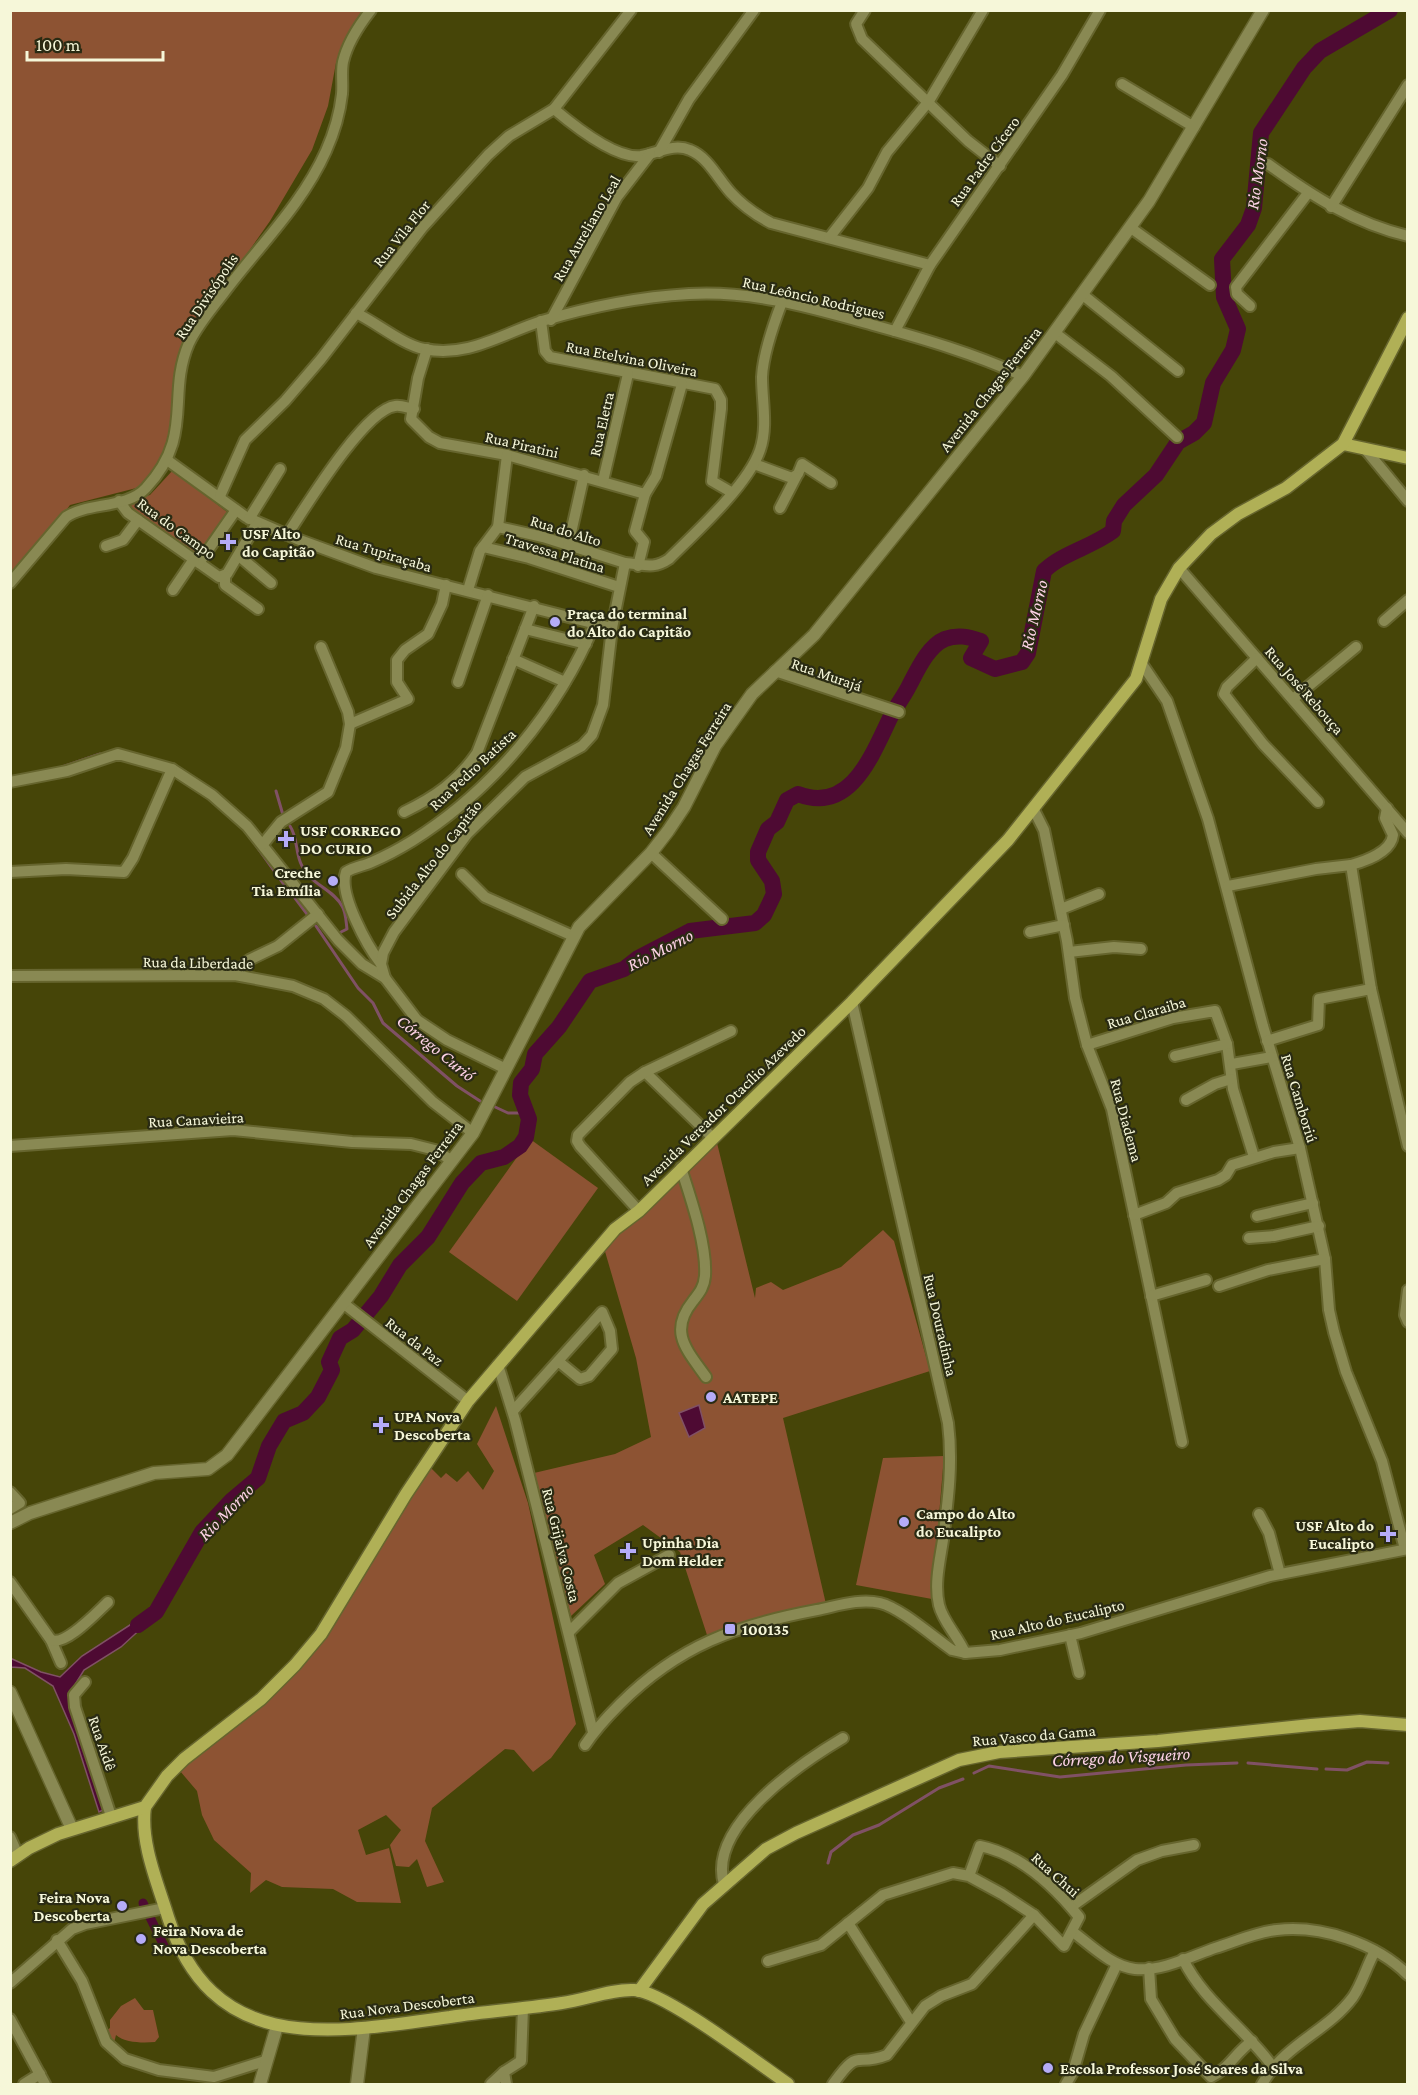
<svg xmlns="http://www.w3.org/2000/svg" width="1418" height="2095" font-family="'Crimson Pro',serif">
<rect width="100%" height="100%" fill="#464508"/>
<g fill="#8d5333">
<path d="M11,11h353l-28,52 -8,43 -16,44 -42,71 -87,124 -8,104 -27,36 -78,20 -59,80z"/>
<path d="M173,470l54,42 -30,43 -65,-43 -6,-11 24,-6z"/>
<path d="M530,1139l68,49 -81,113 -68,-49z"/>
<path d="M717,1143l38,155 1,-10 15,-6 12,8 58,-23 42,-37 11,11 36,130 -147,47 43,186 -60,13 -59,18 -27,-83 -37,-27 -49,30 11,29 -34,32 -37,-143 81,-19 36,-17 -15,-79 -32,-110z"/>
<path d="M496,1406l32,97 48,221 -25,34 -18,14 -19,-22 -9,-1 -73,59 -7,33 19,41 -17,5 -10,-28 -8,8 -13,-1 -6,-21 11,-15 -15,-15 -28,15 8,25 23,-7 12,55 -44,-1 -24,-13 -51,-2 -16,-7 -16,13 1,-20 -37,-33 -12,-25 -5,-24 -17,-20 39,-32 97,-91 114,-181 11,11 5,-5 11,9 11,-11 15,19 11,-19 -17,-27z"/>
<path d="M944,1456l-12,143 -76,-14 27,-127z"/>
<path d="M135,1998l9,12h9l6,27 -4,5c-12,1 -30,1 -39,-7l-2,8 -8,-12 4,-3v-8l11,-14z"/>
</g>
<g fill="#4e0a33" stroke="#805165" stroke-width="1.5">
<path d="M699,1405l6,23 -16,9 -10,-24z"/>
<path d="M153,1610l5,3 -37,34 -37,23 -13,21 34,118 -6,3 -25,-78 -21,-48 -28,-18 -14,-1 -1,-9 31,14 19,5 22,-21z"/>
</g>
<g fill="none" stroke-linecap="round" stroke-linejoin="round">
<g stroke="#805165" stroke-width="3">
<path d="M62,767l38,-13"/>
<path d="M276,791l7,24"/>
<path d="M290,826c8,12 5,27 12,40 8,18 31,23 40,40 4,6 4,16 5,23l-6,3"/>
<path d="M247,833l41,57"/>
<path d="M295,898l12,16"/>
<path d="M316,926l42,62 15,15 10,20 74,63 23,15"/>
<path d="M493,1106l15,7h18"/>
<path d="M1248,1763l69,6"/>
<path d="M1326,1769l21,1 20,-8 21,1"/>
<path d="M974,1773l15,-7 71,11 126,-12 51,-2"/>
<path d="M828,1863l3,-11 22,-17 26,-10 60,-37 24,-9"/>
</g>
<path stroke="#4e0a33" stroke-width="9" d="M143,1903l23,47"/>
<path stroke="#4e0a33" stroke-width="16" d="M138,1625l18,-13 46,-80 30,-32 26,-22 11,-32 15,-25 19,-8 15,-16 14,-27 -3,-8 11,-24 13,-8 28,-34 19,-31 28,-28 34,-54 19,-20 23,-6 16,-11 6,-9 3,-18 -9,-24 1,-12 11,-14 3,-15 24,-27 31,-46 34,-12 14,-11 52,-27 65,-8 9,-8 10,-21 -2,-13 -14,-21v-8l10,-23 9,-7 10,-22 11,-6c54,21 75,-42 94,-80 5,-9 12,-18 17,-28 8,-15 19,-40 36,-47 13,-5 24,-2 36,2l-10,17 24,11 27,-7 6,-9 16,-82c18,-18 48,-24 69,-40l1,-10 10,-16 32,-30 22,-33 16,-9 10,-10 9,-40 20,-33 5,-21 -14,-32 -2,-38 26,-34 6,-17 7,-75 43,-65 16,-17 70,-41"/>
<defs>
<g id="minor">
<path d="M865,10l-9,14 6,15 106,102 32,25"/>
<path d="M1122,84l72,43"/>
<path d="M554,109c19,16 61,50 87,47 17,-3 33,-13 49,-6 18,7 28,29 41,43 12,13 25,22 40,30l159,42"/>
<path d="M659,152l30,-53 65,-89"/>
<path d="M1268,164c44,32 86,59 140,72"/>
<path d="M1331,207l77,-122"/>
<path d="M1131,228l79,57"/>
<path d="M829,238l39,-50 19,-36 42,-51 54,-91"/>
<path d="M1083,295l95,76"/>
<path d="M1250,306l-13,-12 -1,-7 72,-94"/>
<path d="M356,313c21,10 47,32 68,36 44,9 77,-15 118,-28 47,-14 98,-24 147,-27 63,-4 123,14 184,31 51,14 102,29 150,51"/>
<path d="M551,320l66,-123 33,-43"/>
<path d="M541,321l4,30 5,6 165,32 6,11v9l-9,72 19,11"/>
<path d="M895,331l35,-66 132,-190 38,-65"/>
<path d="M1055,333l56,43 66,61"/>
<path d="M427,349l-9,29 -7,41 18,18 11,6 67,12 138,39"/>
<path d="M1366,450l42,51"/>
<path d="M167,460l79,57 51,22 79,29 236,60"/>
<path d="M754,464l38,14 6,-4 4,-10 29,19"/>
<path d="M603,481l25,-107"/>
<path d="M220,496l25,-56 40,-39 36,-42 101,-131 66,-73 21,-19 45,-27 77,-99"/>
<path d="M119,501l9,12 91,64 8,-3 30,-51"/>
<path d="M780,508l16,-31"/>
<path d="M249,519l31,-50"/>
<path d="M498,527l45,10 82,26"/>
<path d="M287,535c18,-27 77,-125 108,-129 6,-1 13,2 19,3"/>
<path d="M106,546l17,-6 15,-20"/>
<path d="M568,546l16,-71"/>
<path d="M483,547l46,11 90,29"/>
<path d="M239,556l32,27"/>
<path d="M199,563l37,-53"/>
<path d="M638,566l6,-24 -9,-11 10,-37 11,-18 26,-92"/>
<path d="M1179,568l229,265"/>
<path d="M225,576v9l33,24"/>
<path d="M10,583l56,-66c22,-15 61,-8 80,-29 49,-53 20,-92 43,-145 8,-17 22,-34 34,-49 35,-47 79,-89 103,-143 8,-18 14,-39 16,-57 1,-11 -1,-22 1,-32 4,-18 17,-38 28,-52"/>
<path d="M173,590l21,-31"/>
<path d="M468,590l12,-39 18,-24 9,-72"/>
<path d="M1384,621l24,-21"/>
<path d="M525,629l61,15"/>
<path d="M1257,658l-30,29 -3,7 39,50 55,58"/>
<path d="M513,659l52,23"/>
<path d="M1142,664l25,37 41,118 55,207 37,122 25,111 4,51 5,22 12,40 36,89 23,88"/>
<path d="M775,671l124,41"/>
<path d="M458,682l30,-87"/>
<path d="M1293,699l63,-52"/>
<path d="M350,724l58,-25 -11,-17v-22l8,-10 23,-16 14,-30 4,-19"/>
<path d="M10,782l57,-11 51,-17 54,15 40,26 35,31 91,114 24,24 23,14 32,42 30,20 59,29"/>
<path d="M1387,808l-2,10 8,17c-2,17 -27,26 -42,30l20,124 37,157"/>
<path d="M1034,810l10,20 23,111 8,57 12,47 25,64 70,333"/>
<path d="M404,812c31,-15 54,-31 73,-59l57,-147"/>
<path d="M263,844l18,-22 47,-30 18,-44 4,-24 -2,-12 -27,-65"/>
<path d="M651,853l71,66"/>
<path d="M10,872l56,-3 58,3 9,-14 39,-89"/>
<path d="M462,874l23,23 88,39"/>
<path d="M1228,886l88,-17 35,-4"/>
<path d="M1061,909l38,-15"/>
<path d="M1030,932l34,-7"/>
<path d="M1069,952l45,-5 27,2"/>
<path d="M381,964c-13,-17 -43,-70 -35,-92 8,-5 17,-6 26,-10 14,-6 27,-13 40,-21 81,-51 146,-130 183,-218"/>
<path d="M235,975l14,-15 29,-14 40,-32"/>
<path d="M10,976l225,-1 58,11 31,13 22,17 87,86 40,31"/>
<path d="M385,978l-4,-14 2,-11 11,-21 73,-98 58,-57 57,-31 10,-11 11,-30 9,-77 13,-65c18,1 28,7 44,-4 27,-27 79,-74 91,-109 8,-23 2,-49 2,-73 1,-22 12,-54 20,-75"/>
<path d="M852,1002l96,421c5,40 0,77 -5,117 -3,20 -9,44 -4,65 4,17 19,31 26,48"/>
<path d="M1267,1041l51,-16 1,-26 52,-10"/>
<path d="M1087,1045l86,-27 42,-7 12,33 6,45 21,68"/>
<path d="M1175,1056l52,-12"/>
<path d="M1232,1064l40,-7"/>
<path d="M645,1072l68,66"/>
<path d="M1186,1100l29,-16 16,-5"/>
<path d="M10,1146l223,-16 119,12 59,2 24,6 16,10"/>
<path d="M681,1168c10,31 26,77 24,108 -1,11 -5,16 -12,25 -25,31 -6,49 13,76"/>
<path d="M639,1211l-59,-65 -3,-5 1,-6 52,-53 15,-10 86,-41"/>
<path d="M1134,1215l32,-12 11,-10 41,-13 8,-5 6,-10 42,-13 26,-4"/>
<path d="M1257,1216l56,-13"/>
<path d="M1249,1238l25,-2 45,-10"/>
<path d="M1219,1286l49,-16 57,-11"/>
<path d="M1408,1290l-3,25 3,7"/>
<path d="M1151,1296l55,-16"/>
<path d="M343,1303l125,98"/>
<path d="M498,1365l17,55 78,312"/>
<path d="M513,1411l89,-99 8,19 2,18 -23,27 -9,3 -22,-18"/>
<path d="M10,1492l10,11 -10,6"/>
<path d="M1259,1514l10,19 11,41"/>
<path d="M10,1582l41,58 10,23"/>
<path d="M569,1632l49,-49 51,-28"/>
<path d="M1070,1635l9,38"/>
<path d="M51,1640c15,6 46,-28 57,-38"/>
<path d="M85,1682l-11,13 1,12 36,109"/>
<path d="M585,1745c10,-15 22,-28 35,-41 59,-59 117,-79 197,-94 20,-4 43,-12 63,-7 21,5 53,34 72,47l13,3 35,-3 81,-17 189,-57 138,-27"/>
<path d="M10,1837l8,18"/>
<path d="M724,1884c-17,-58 77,-121 119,-146"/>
<path d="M1071,1907l66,-47 25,-9 32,-6"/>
<path d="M848,1923l63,99"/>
<path d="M1073,1932c19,14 38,34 62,37 26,3 57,-13 80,-21 20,-6 41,-16 62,-18 44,-5 99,13 131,45"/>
<path d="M57,1940l25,41 24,61 19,17 34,11 55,7 51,-16"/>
<path d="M1183,1959c20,42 63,70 90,108"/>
<path d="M768,1961l53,-16 62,-50 70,-22 16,3 33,18 32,21 30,31 15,-29c-25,-31 -58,-63 -99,-71l-11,30"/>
<path d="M1149,1968l2,31 24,40 36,38c19,-9 24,-24 41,-36"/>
<path d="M10,1983l62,-54 13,-5 80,-16"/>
<path d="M10,2019l35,65"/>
<path d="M24,2084l16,-10"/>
<path d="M491,2084l13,-12"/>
<path d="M506,2084l-2,-12 17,-11 2,-53"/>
<path d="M833,2084c27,-38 21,-16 54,-29l38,-49 16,-10 31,-12 62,-69"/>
<path d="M1066,2084l7,-12 11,-38 33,-70"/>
<path d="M1262,2084c25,-42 65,-52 91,-87 9,-13 14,-32 22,-46"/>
</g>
<g id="tertiary">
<path d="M10,1523l20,-10 124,-40 54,-4 19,-14 246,-322 106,-206 72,-74 17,-22 16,-24 31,-61 37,-52 62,-59 209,-259 126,-175 114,-191"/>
<path d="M10,1692l62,137"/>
<path d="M260,2084l17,-58"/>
<path d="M357,2084l7,-56"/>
</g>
<g id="secondary">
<path d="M1343,444l65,14"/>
<path d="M145,1807c-5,36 13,77 23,110 45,141 166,116 282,100 37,-6 75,-8 112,-14 23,-3 49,-14 72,-13 30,1 125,74 154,94"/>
<path d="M10,1861l19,-13 29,-14 87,-27 22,-31 17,-17 77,-60 34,-34 26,-31 85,-140 62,-93 147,-172 24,-18 213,-209 156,-162 128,-161 25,-80 18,-31 32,-34 27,-20 48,-26 57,-44 65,-126"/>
<path d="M639,1991l64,-87 63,-55 30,-16 163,-73 40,-8 159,-11 153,-16 49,-4 48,4"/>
</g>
</defs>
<use href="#minor" stroke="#66652e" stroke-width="14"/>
<use href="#tertiary" stroke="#66652e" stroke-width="15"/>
<use href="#secondary" stroke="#66652e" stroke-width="15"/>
<use href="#minor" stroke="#898953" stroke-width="10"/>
<use href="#tertiary" stroke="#898953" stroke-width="12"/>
<use href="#secondary" stroke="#b0b056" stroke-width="12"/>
</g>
<g fill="#b5acf8" stroke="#2a2b13" stroke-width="2">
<path d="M225 533h6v6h6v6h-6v6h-6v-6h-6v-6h6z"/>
<circle cx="555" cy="622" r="6"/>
<path d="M283 830h6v6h6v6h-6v6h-6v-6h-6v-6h6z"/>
<circle cx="333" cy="881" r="6"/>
<circle cx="711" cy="1397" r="6"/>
<path d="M378 1416h6v6h6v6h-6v6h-6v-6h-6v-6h6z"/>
<circle cx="904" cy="1522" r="6"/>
<path d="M1385 1525h6v6h6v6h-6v6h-6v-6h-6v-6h6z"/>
<path d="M625 1542h6v6h6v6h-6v6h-6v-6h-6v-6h6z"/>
<rect x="724" y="1623" width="12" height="12" rx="3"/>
<circle cx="122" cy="1906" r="6"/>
<circle cx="141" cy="1939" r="6"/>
<circle cx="1048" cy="2068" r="6"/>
</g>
<g text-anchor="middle" stroke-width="4.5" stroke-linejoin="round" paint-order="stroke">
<g font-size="16" fill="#f6f7d9" stroke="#2a2b13">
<text transform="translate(984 161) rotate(-54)" y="6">Rua Padre Cícero</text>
<text transform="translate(586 228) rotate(-60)" y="6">Rua Aureliano Leal</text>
<text transform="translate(401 233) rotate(-51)" y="6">Rua Vila Flor</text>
<text transform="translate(206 296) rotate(-56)" y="6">Rua Divisópolis</text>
<text transform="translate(814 297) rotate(13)" y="6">Rua Leôncio Rodrigues</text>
<text transform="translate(632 358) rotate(11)" y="6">Rua Etelvina Oliveira</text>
<text transform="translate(990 389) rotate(-52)" y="6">Avenida Chagas Ferreira</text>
<text transform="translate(601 424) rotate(-77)" y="6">Rua Eletra</text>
<text transform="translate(522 444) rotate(13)" y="6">Rua Piratini</text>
<text transform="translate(177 528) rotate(36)" y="6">Rua do Campo</text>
<text transform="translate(566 530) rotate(17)" y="6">Rua do Alto</text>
<text transform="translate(384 552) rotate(17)" y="6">Rua Tupiraçaba</text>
<text transform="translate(555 552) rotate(17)" y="6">Travessa Platina</text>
<text transform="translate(827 674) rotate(19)" y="6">Rua Murajá</text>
<text transform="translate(1305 690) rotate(49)" y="6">Rua José Rebouça</text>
<text transform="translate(686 768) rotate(-58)" y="6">Avenida Chagas Ferreira</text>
<text transform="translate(472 769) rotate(-43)" y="6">Rua Pedro Batista</text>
<text transform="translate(433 859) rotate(-52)" y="6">Subida Alto do Capitão</text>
<text transform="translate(198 962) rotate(1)" y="6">Rua da Liberdade</text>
<text transform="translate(1146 1012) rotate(-16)" y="6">Rua Claraiba</text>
<text transform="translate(1300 1098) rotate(73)" y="6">Rua Camboriú</text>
<text transform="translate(723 1105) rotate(-44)" y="6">Avenida Vereador Otacílio Azevedo</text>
<text transform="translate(196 1119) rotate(-3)" y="6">Rua Canavieira</text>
<text transform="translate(1127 1120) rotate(75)" y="6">Rua Diadema</text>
<text transform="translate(412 1184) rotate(-53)" y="6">Avenida Chagas Ferreira</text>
<text transform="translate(941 1325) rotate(77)" y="6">Rua Douradinha</text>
<text transform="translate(415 1341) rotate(38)" y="6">Rua da Paz</text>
<text transform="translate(562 1545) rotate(76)" y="6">Rua Grijalva Costa</text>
<text transform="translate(1057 1619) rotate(-13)" y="6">Rua Alto do Eucalipto</text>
<text transform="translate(1034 1735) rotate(-5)" y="6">Rua Vasco da Gama</text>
<text transform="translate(103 1743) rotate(71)" y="6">Rua Aidê</text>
<text transform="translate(1056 1874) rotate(42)" y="6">Rua Chui</text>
<text transform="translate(407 2005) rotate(-7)" y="6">Rua Nova Descoberta</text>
</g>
<g font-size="16" font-weight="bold" fill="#f6f7d9" stroke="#2a2b13" text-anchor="start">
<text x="242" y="539">USF Alto<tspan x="242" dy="18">do Capitão</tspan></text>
<text x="567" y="619">Praça do terminal<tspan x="567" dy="18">do Alto do Capitão</tspan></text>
<text x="300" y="836">USF CORREGO<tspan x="300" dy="18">DO CURIO</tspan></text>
<text x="321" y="878" text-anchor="end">Creche<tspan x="321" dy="18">Tia Emília</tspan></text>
<text x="723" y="1403">AATEPE</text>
<text x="394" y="1422">UPA Nova<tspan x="394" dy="18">Descoberta</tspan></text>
<text x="916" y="1519">Campo do Alto<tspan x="916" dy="18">do Eucalipto</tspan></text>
<text x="1374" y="1531" text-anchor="end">USF Alto do<tspan x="1374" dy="18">Eucalipto</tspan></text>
<text x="642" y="1548">Upinha Dia<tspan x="642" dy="18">Dom Helder</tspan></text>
<text x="742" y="1635">100135</text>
<text x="110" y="1903" text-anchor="end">Feira Nova<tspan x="110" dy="18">Descoberta</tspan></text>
<text x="153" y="1936">Feira Nova de<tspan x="153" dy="18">Nova Descoberta</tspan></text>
<text x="1060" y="2074">Escola Professor José Soares da Silva</text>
</g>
<g font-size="18" font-style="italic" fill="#fed3e7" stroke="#2a2b13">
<text transform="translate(1257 174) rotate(-82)" y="6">Rio Morno</text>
<text transform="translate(1034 615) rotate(-77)" y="6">Rio Morno</text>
<text transform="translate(660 950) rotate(-27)" y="6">Rio Morno</text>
<text transform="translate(436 1048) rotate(39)" y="6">Córrego Curió</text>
<text transform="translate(226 1512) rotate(-46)" y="6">Rio Morno</text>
<text transform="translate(1121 1757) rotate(-3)" y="6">Córrego do Visgueiro</text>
</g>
</g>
<rect width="1418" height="2095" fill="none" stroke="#f6f7d9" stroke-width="24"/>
<path d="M27 51v9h136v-9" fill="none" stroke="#f6f7d9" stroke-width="3"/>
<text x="36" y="51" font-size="18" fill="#f6f7d9" stroke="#2a2b13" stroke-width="4.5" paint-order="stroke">100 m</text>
</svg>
